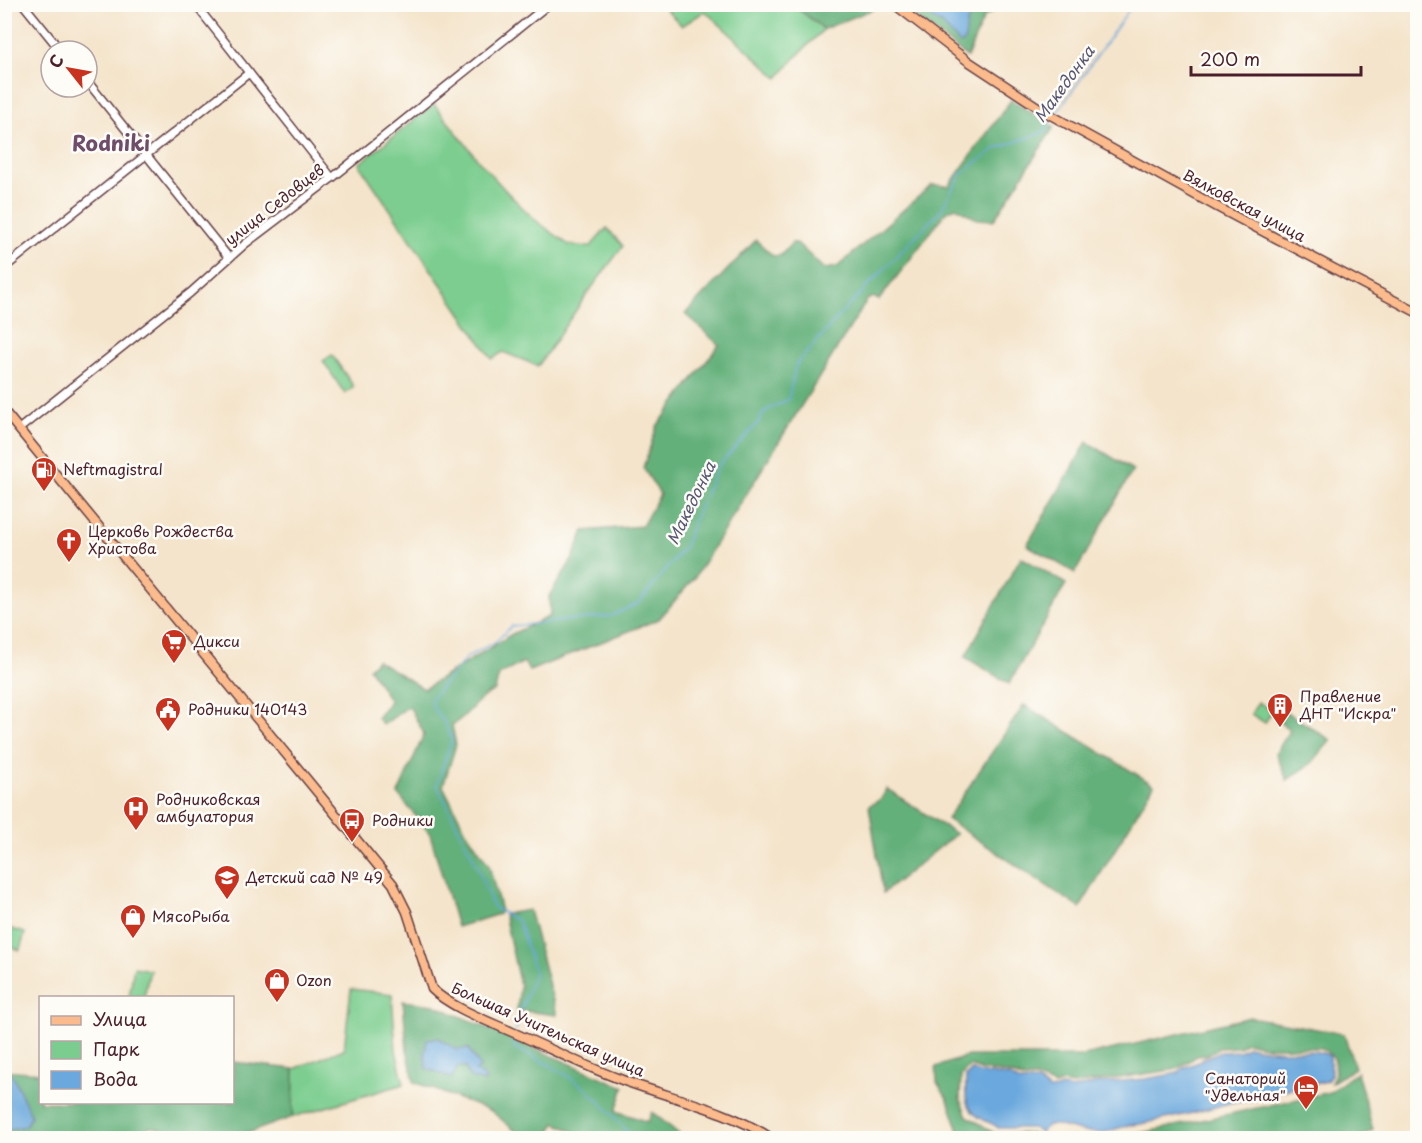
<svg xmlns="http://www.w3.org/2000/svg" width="1422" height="1143" font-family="'Playpen Sans',sans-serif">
<rect width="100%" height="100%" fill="#fdfcf7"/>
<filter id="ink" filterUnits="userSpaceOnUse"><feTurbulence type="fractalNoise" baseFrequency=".0167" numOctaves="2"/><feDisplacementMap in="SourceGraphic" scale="12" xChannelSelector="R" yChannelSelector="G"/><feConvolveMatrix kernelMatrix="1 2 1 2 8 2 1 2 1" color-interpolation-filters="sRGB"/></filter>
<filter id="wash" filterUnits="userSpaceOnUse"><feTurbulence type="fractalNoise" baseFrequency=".008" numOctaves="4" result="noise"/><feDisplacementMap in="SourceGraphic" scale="24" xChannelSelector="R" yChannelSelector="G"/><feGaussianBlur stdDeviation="1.35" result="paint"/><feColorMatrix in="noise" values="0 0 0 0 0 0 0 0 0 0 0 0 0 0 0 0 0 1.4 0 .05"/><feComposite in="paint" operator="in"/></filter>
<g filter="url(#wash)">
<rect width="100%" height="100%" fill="#f4e4cb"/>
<g fill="#7bcd8f" stroke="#62765d" stroke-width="1.5">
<path d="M763,4l35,5 26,20 -29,29 -17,20 -73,-67 -23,15 -20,-21z"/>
<path d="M434,104l45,57 28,31 27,27 35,26 21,2 17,-19 16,18 -36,48 -49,72 -35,-14 -11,7 -133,-195z"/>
<path d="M332,355l22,32 -9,7 -22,-33z"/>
<path d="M1258,702l14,9 -7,12 -14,-9z"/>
<path d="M5,927l20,6 -5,17 -15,-4z"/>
<path d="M134,967l16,3 -6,27h-15z"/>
<path d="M351,989l41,5 4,57 8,33 -111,33 1,-48 50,-20z"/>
</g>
<g fill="#64b07a" stroke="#576852" stroke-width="1.5">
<path d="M763,5l114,-1v1l-3,4 -50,20 -26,-20z"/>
<path d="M900,5h113l-2,2 -13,1 -14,9 -17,40z"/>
<path d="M1011,100l43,27 -60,93 -17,-1 -21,-12 -10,5 -67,88 -6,-3 -6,3 -172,277 -36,42 -130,52 -5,-9 -25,13 -4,15c-20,9 -25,25 -43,35l4,20 -13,41 23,45 23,34 12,46 -2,3 -42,13 -27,-93 -32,-40 26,-60 -15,-28 -26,19 -6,-7 13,-17 -21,-33 8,-8 47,29 88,-55 38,-18 -1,-20 23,-36 12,-29 58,-5 18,-32 -17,-26 14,-42 62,-81 -34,-31 71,-74 17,16 8,-1 11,-12h5l27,26 13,-2 95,-82 17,1z"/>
<path d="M1087,442l46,28 -58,103 -48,-28z"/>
<path d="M1021,557l45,27 -57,100 -44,-27z"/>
<path d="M1024,705l130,80 -74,123 -133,-89z"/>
<path d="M1281,709l50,31 -19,23 -25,17 -11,-27 14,-23 -15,-11z"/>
<path d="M887,789l69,45 -73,59 -14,-87 12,-7z"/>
<path d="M529,910l28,105 -40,-5 3,-24 -16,-72z"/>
<path d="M403,1001l31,4 190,82 -8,24 32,11 4,-10 32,26h-97l-32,-15 -9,15h-22l-33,-27 -77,-29 -7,-33z"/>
<path d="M1250,1017l94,17 11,34 -24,15 4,-9 -1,-16 -12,-10 -53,-1 -23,-5 -7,5 -20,1 -12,7 -10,1 -20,13 -104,16 -11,-2 -7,3 -20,-8 -12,1 -12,-5 -30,-4 -11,-4 -9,10 -1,23 7,17 29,18 36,-1 9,5h-80l-13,-38 -11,-18 -1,-15 32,-11h116z"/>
<path d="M233,1062l61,7 -1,48 -42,15 -54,5 -46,-10 -51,11h-95l-1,-68 36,3v29h192z"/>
<path d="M1357,1072l16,58 -15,8h-239l211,-46z"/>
</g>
<g fill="#6ba8dd" stroke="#5a6484" stroke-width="1.5">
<path d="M926,5v-1l76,1c-11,4 -31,5 -35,18 -2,7 0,14 -4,20l-3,1 -18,-20 -9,-5 -9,-8z"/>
<path d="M438,1038l19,12 11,-2 12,19 -4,4 9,7v4l-15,-4 -5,-11 -7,-1 -6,12 -26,-10 -1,-17 2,-12z"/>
<path d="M1248,1046c16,4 32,5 49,5 12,1 22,-1 33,5l1,19 -4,6 -51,11 -22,8 -17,1 -44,12 -52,11 -11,1 -28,8 -18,-1 -28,-7h-9l-6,8 -8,-5h-35c-4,-5 -7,-4 -12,-7 -22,-9 -21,-24 -20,-45l6,-6 7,3 30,3 11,6h18l12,8 7,-1 4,-2 11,2 27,-6 46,-4 23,-4 10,-2 5,-5 16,-6 4,-4c7,0 8,-3 14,-5 11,-4 22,2 31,-7z"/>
<path d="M5,1075l8,1 18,40 -5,10 -21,4z"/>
</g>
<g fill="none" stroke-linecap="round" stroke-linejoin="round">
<g stroke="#6ba8dd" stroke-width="1.5">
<path d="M1056,114l77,-110"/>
<path d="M516,1030l5,-20 14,-38 -17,-51 -25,-14 -16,-41 -40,-81 15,-46 -7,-15 -12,-16 -2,-9 36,-42 28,-15 17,-16 99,-10 28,-13 46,-57 11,-31 22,-49 39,-42 8,-13 23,-11 8,-35 43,-49 102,-106 20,-36 34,-25 49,-17 7,-11"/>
<path d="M514,1038l-1,3 2,7c22,10 46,22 66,37 18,14 34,32 49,49l7,4"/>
</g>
</g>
</g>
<g filter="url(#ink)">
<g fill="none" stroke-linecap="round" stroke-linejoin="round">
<defs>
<g id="minor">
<path d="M23,4l38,47"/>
<path d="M195,4l137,174"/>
<path d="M87,81l142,177"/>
<path d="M4,268l245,-195"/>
<path d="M19,429l171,-136 55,-49 87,-66 217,-174"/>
</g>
<g id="major">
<path d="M894,4l74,57 79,52 172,95 199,105"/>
<path d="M4,411l49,60 340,413 14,28 25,77c18,18 56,32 80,43 35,15 70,33 105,46 51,20 108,30 154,60"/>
</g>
</defs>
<use href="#minor" stroke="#643d43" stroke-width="10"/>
<use href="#major" stroke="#643d43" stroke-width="11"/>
<use href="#minor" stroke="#fff" stroke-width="7"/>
<use href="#major" stroke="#fbbb8d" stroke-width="8"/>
</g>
</g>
<defs>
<symbol id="fuel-pin" viewBox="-11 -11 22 30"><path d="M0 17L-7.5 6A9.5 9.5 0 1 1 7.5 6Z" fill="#c8321e" stroke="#fdfcf7"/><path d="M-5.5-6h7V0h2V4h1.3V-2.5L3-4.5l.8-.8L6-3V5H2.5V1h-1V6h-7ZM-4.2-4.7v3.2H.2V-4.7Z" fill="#fff"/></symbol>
<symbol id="church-pin" viewBox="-11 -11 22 30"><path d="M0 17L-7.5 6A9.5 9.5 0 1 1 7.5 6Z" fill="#c8321e" stroke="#fdfcf7"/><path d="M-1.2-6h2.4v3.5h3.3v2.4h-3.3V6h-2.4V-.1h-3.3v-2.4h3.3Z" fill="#fff"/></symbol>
<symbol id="supermarket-pin" viewBox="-11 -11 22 30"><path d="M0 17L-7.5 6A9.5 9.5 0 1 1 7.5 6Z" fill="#c8321e" stroke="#fdfcf7"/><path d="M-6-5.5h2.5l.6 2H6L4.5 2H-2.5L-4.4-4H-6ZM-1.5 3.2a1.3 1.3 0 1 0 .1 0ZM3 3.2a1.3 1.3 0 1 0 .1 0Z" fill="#fff"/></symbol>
<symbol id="building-pin" viewBox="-11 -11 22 30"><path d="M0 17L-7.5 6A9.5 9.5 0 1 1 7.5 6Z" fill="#c8321e" stroke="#fdfcf7"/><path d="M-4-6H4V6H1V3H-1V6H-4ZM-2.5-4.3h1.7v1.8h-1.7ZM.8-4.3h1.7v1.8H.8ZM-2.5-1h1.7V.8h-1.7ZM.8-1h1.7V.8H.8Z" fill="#fff"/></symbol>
<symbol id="civic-pin" viewBox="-11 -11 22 30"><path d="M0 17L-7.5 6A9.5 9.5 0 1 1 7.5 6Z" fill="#c8321e" stroke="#fdfcf7"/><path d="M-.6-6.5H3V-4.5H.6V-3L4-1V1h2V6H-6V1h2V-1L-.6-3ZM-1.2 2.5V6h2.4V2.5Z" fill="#fff"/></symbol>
<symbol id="hospital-pin" viewBox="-11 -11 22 30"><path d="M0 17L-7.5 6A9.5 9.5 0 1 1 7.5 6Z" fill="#c8321e" stroke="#fdfcf7"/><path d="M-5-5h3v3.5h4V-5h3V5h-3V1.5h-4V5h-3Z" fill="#fff"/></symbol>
<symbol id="bus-pin" viewBox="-11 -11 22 30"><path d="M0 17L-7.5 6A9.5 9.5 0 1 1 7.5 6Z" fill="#c8321e" stroke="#fdfcf7"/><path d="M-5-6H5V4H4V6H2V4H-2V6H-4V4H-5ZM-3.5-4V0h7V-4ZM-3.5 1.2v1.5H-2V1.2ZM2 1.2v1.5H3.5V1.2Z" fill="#fff"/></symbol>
<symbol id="school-pin" viewBox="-11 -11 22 30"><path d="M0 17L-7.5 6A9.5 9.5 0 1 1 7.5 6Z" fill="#c8321e" stroke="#fdfcf7"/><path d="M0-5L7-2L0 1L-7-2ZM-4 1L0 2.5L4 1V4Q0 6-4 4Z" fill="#fff"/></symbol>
<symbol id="shop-pin" viewBox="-11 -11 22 30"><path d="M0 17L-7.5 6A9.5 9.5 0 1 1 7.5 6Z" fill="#c8321e" stroke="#fdfcf7"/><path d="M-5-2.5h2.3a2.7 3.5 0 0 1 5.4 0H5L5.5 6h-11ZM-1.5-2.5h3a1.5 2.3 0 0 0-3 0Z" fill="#fff"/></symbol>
<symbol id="hotel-pin" viewBox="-11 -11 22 30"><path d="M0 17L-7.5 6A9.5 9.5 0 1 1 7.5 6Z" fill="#c8321e" stroke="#fdfcf7"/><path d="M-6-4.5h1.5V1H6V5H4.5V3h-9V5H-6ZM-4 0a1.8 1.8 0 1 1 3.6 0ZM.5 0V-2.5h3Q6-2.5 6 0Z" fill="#fff"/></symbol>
</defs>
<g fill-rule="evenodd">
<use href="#fuel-pin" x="29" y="455" width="30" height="40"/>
<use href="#church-pin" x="54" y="526" width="30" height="40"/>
<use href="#supermarket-pin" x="159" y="627" width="30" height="40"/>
<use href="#building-pin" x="1265" y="691" width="30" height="40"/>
<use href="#civic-pin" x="153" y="695" width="30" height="40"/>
<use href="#hospital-pin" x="121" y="794" width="30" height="40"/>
<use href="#bus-pin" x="337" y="806" width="30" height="40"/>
<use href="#school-pin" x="212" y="863" width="30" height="40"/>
<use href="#shop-pin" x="118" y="902" width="30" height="40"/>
<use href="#shop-pin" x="262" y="966" width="30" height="40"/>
<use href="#hotel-pin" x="1291" y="1073" width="30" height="40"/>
</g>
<g text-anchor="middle" stroke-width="5" stroke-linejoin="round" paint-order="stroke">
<g font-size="15" fill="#4a1f2b" stroke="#fdfcf7">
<text transform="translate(275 205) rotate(-38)" y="5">улица Седовцев</text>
<text transform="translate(1244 206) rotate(28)" y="5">Вялковская улица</text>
<text transform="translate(548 1030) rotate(24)" y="5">Большая Учительская улица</text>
</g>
<g font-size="15" fill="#4a1f2b" stroke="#fdfcf7" text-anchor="start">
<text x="63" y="475">Neftmagistral</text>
<text x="88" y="537">Церковь Рождества<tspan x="88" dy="17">Христова</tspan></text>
<text x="194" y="647">Дикси</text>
<text x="1300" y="702">Правление<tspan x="1300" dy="17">ДНТ "Искра"</tspan></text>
<text x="188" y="715">Родники 140143</text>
<text x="156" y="805">Родниковская<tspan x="156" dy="17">амбулатория</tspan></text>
<text x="372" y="826">Родники</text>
<text x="246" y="883">Детский сад № 49</text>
<text x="152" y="922">МясоРыба</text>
<text x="296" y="986">Ozon</text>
<text x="1286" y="1084" text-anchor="end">Санаторий<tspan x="1286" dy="17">"Удельная"</tspan></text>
</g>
<g font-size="16" font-style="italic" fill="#575672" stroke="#fdfcf7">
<text transform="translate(1064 84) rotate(-54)" y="6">Македонка</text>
<text transform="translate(691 503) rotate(-64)" y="6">Македонка</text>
</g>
<g font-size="21" font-weight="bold" fill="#6f4d6a" stroke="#fdfcf7">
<text x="111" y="151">Rodniki</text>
</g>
</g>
<rect width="1422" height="1143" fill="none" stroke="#fdfcf7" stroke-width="24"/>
<rect x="39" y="996" width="195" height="108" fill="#fdfcf7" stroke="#b5a4a5" stroke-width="1.5"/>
<rect x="51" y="1016" width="30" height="9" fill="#fbbb8d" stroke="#b5a4a5" stroke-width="1.5"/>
<text x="93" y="1026" font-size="18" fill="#4a1f2b">Улица</text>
<rect x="51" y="1041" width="30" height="18" fill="#7bcd8f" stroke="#b5a4a5" stroke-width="1.5"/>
<text x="93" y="1056" font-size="18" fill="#4a1f2b">Парк</text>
<rect x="51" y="1071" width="30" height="18" fill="#6ba8dd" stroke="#b5a4a5" stroke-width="1.5"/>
<text x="93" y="1086" font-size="18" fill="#4a1f2b">Вода</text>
<g transform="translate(69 69) rotate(301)"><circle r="28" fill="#fdfcf7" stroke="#b5a4a5" stroke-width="1.5"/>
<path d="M0-4.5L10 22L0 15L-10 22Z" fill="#c8321e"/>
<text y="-9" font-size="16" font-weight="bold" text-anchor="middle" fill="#4a1f2b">С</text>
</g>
<path d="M1191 66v9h170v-9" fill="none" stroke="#4a1f2b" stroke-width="3"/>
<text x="1200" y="66" font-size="18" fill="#4a1f2b" stroke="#fdfcf7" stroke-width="4.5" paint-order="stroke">200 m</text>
</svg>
